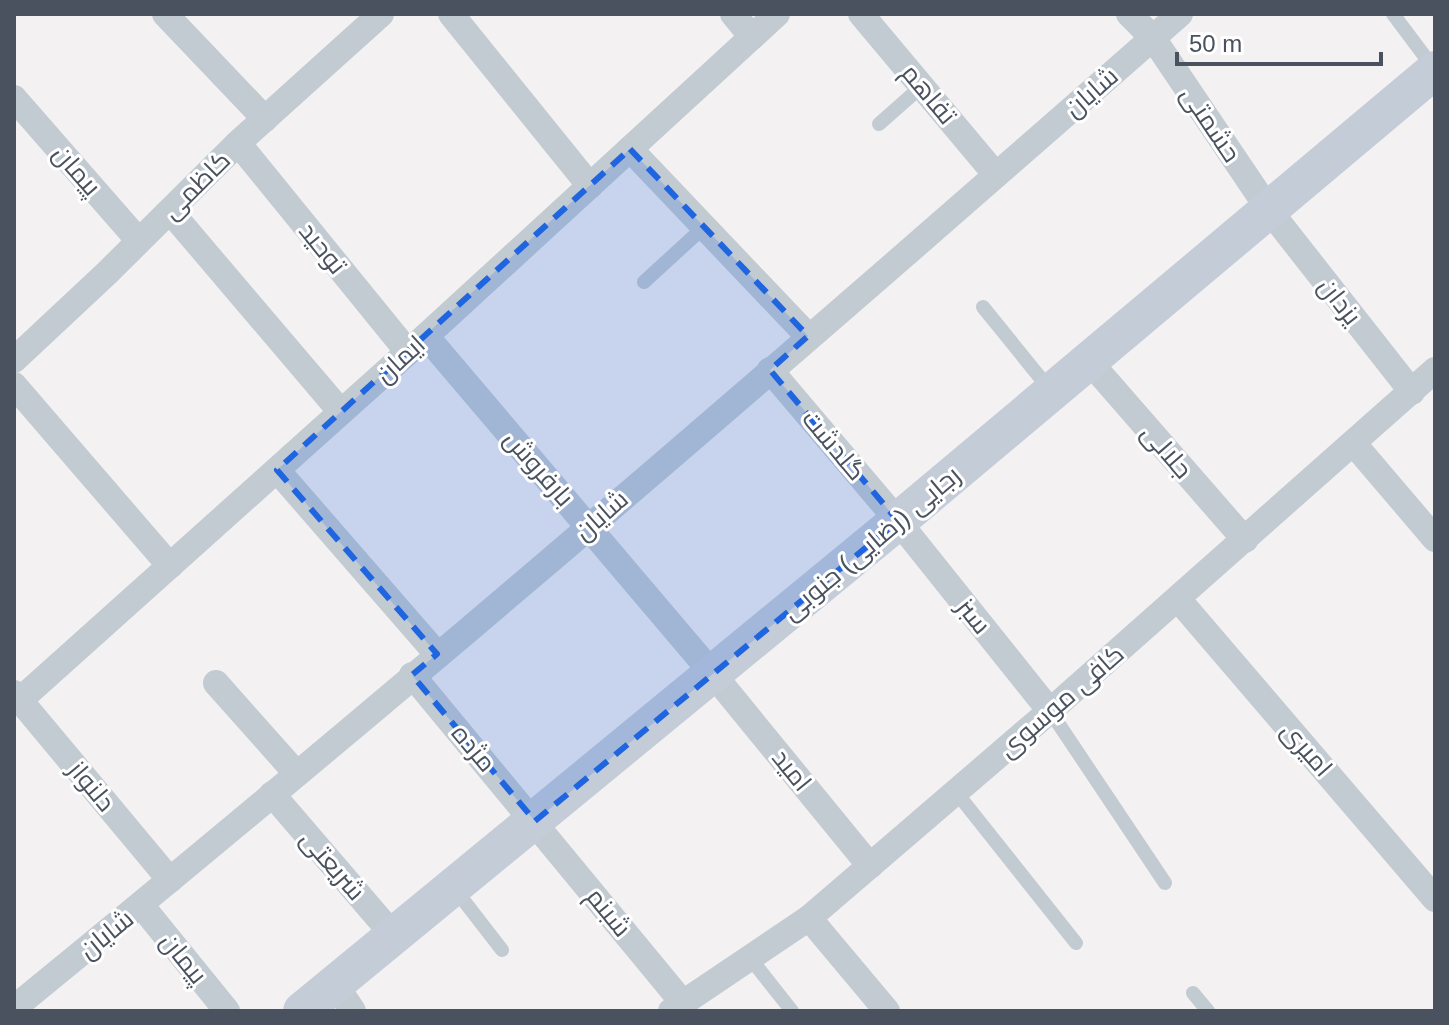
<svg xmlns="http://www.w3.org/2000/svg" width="1449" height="1025" font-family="Helvetica,Cairo,sans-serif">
<rect width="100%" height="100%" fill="#f3f1f1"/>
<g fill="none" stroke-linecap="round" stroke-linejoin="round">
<g stroke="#c2cad2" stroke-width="14">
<path d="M1393,14l42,56"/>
<path d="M879,124l43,-38"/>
<path d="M644,282l60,-55"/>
<path d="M983,307l68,84"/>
<path d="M1050,711l115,172"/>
<path d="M956,792l120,151"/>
<path d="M454,888l48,62"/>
<path d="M750,958l42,53"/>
<path d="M1193,993l15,18"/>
</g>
<g stroke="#c2cad2" stroke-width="26">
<path d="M165,14l100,105"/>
<path d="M451,14l139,172"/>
<path d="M733,14l19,23"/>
<path d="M861,14l135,161"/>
<path d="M1129,14l24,24 116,172 143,182"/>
<path d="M14,98l125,143"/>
<path d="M238,143l170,209"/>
<path d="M630,149l178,187"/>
<path d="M170,211l171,201"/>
<path d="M426,336l287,338 157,192"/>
<path d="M14,360l93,-87 131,-130 143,-129"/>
<path d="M1089,361l156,179"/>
<path d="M770,370l128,151 152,190"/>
<path d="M14,385l156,181"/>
<path d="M1354,444l81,95"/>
<path d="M277,470l160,184"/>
<path d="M1178,599l257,300"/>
<path d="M412,675l271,328"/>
<path d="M216,683l80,90"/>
<path d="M14,693l156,187"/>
<path d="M20,700l406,-364 351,-322"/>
<path d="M272,794l122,142"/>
<path d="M141,905l86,106"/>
<path d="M809,918l78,93"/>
<path d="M335,984l18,27"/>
<path d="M14,1008c396,-323 783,-657 1166,-994"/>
<path d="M671,1011l138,-93 241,-207 385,-341"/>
</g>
<path stroke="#c4ccd8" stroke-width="38" d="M302,1011l596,-490 537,-451"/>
</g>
<path fill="#1f65df" fill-opacity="0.2" stroke="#1f65df" stroke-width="6" stroke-dasharray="16 10" stroke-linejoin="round" d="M630,149l178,187 -38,34 128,151 -363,300 -123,-146 25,-21 -160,-184z"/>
<g text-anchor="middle" stroke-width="6" stroke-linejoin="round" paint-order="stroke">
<g font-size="26" fill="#49525e" stroke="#fff">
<text transform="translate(1091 92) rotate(-41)" y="9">شایان</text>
<text transform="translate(929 94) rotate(50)" y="9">تفاهم</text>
<text transform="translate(1211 124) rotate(56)" y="9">حشمتی</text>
<text transform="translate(77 170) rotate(49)" y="9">پیمان</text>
<text transform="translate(196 185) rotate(-45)" y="9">کاظمی</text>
<text transform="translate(323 248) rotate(51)" y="9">توحید</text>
<text transform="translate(1340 301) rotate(52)" y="9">یزدان</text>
<text transform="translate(400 359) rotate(-42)" y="9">ایمان</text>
<text transform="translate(834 445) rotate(50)" y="9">گلدشت</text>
<text transform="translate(1167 451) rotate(49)" y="9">جلالی</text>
<text transform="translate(539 468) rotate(49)" y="9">بارفروش</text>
<text transform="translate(601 515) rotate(-41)" y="9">شایان</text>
<text transform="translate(871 543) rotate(-40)" y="9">رجایی (رضایی) جنوبی</text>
<text transform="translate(974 616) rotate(51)" y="9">سبز</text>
<text transform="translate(1061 701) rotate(-41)" y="9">کافی موسوی</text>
<text transform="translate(474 748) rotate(50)" y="9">مژده</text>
<text transform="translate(1307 749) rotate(49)" y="9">امیری</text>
<text transform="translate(792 770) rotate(51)" y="9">امید</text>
<text transform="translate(92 786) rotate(50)" y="9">دلنواز</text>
<text transform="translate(333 865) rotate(49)" y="9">شریعتی</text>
<text transform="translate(609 912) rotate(51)" y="9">شبنم</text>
<text transform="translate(106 934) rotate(-39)" y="9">شایان</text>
<text transform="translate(184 958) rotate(51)" y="9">پیمان</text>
</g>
</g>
<rect width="1449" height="1025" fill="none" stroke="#49525e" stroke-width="32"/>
<path d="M1177 52v12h204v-12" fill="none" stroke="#49525e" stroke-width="4"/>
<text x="1189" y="52" font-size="24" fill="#49525e" stroke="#ffffff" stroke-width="6" paint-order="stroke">50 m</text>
</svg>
